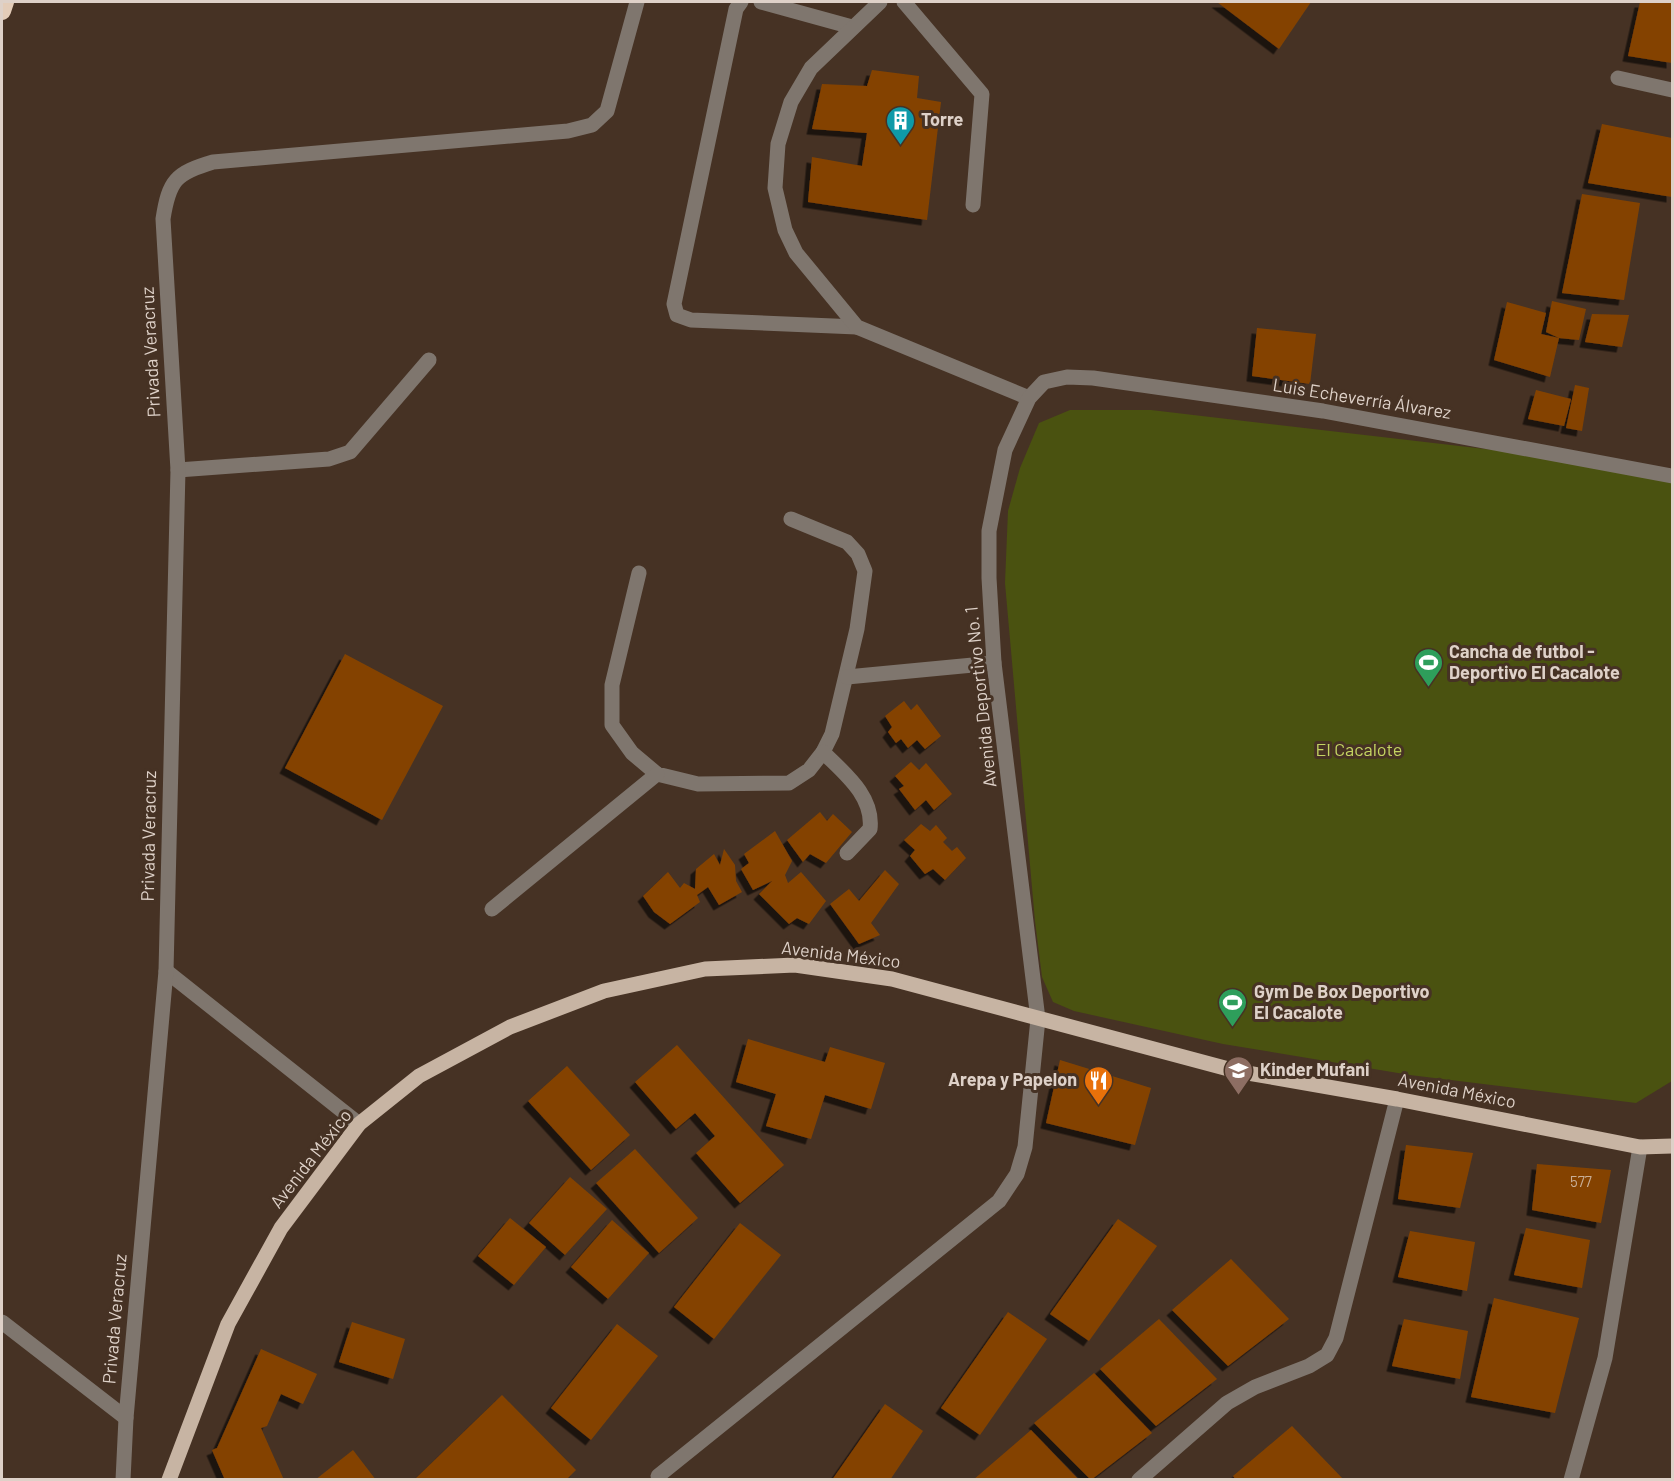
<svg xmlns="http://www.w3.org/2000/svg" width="1674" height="1481" font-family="Barlow,sans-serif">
<defs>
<filter id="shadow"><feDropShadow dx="-5.5" dy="5.5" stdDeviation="0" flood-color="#0009"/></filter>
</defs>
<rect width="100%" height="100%" fill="#463224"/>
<path fill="#4a5210" d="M1070,410h81l402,47 119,25v599l-36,22 -226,-28 -187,-31 -149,-33 -21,-9 -11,-25 -7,-56 -30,-338 3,-72 12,-43 19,-45z"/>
<g fill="#844300" filter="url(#shadow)">
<path d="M1217,2h94l-32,47z"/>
<path d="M1640,2h32v61l-44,-7z"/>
<path d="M872,70l47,6 -2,22 24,4 -14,118 -119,-18 4,-45 50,9 5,-33 -55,-4 10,-45 45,2z"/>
<path d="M1602,124l70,14v59l-84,-14z"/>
<path d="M1582,194l58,9 -16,97 -62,-7z"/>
<path d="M1552,301l34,8 -7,31 -20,-2 -9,39 -56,-17 13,-58 39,11 -5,21 18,4 -13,-6z"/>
<path d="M1592,314l37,1 -7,32 -37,-5z"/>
<path d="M1257,328l59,6 -6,50 -58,-8z"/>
<path d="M1575,385l14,3 -7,43 -16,-3z"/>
<path d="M1536,390l35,9 -7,27 -36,-7z"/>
<path d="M345,654l98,52 -61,114 -97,-52z"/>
<path d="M904,701l7,9 6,-6 24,32 -16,13 -8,-9 -9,8 -7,-9 -5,4 -8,-11 4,-5 -7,-11z"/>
<path d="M911,762l8,8 7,-7 26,31 -18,16 -8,-10 -11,10 -16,-21 5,-3 -9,-10z"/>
<path d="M820,812l7,9 6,-7 19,18 -26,31 -16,-9 -7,8 -16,-22z"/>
<path d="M921,824l9,7 6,-6 11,13 -4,4 9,9 5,-4 9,11 -21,22 -12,-11 -8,5 -15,-18 5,-6 -11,-10z"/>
<path d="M775,831l17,30 -7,14 3,8 13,-11 25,29 -17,23 -12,-6 -8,6 -30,-30 13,-13 -19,9 -12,-21 8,-6 -5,-9z"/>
<path d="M724,849l11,16 1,16 6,11 -23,13 -11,-18 -11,8 3,7 -30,22 -16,-12 -11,-16 25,-24 12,16 4,-5 11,6 1,-20 18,-15 6,11z"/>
<path d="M885,870l14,14 -28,39 9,12 -21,9 -29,-40 19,-15 10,12z"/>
<path d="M748,1039l77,23 5,-15 55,16 -14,46 -46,-14 -14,44 -45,-13 10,-32 -40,-12z"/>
<path d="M677,1045l107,120 -44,38 -44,-50 19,-17 -20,-23 -19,16 -41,-47z"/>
<path d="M1060,1060l91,28 -16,57 -89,-22z"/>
<path d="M567,1066l63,69 -39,35 -63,-69z"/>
<path d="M1406,1145l67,8 -13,55 -62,-9z"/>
<path d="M635,1149l63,69 -39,35 -63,-70z"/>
<path d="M1537,1164l74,6 -10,53 -69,-13z"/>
<path d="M570,1177l37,32 -42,46 -36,-32z"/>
<path d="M510,1218l36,29 -32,38 -36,-29z"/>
<path d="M1118,1219l39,27 -68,95 -39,-27z"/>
<path d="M612,1220l37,33 -41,46 -37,-32z"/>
<path d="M740,1223l41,32 -67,84 -40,-32z"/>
<path d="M1526,1228l64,12 -8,48 -68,-13z"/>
<path d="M1410,1231l65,11 -8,49 -69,-14z"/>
<path d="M1231,1259l58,60 -61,47 -56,-56z"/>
<path d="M1494,1298l85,20 -24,95 -84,-16z"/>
<path d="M1008,1312l39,27 -67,96 -39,-27z"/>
<path d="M1159,1319l58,60 -61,47 -56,-57z"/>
<path d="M1404,1319l64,12 -8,48 -68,-13z"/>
<path d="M352,1322l53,17 -12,40 -54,-17z"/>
<path d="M617,1324l41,32 -67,84 -40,-32z"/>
<path d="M261,1349l56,25 -14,30 -22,-10 -14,32 -6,2 23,52h-59l-13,-30 5,-2z"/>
<path d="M1094,1373l58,60 -61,47 -57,-57z"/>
<path d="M502,1395l74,75 -10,10h-152z"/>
<path d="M885,1404l38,27 -33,49h-58z"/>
<path d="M1292,1426l52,54h-108l-3,-4z"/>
<path d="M1031,1430l48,50h-106z"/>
<path d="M353,1450l23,30h-61z"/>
</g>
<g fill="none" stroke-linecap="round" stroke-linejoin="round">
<g stroke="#7f766e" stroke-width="15">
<path d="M741,2l-5,7 -62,295 3,11 14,5 166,7"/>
<path d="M761,2l91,25"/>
<path d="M880,2l-69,66 -20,34 -13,42 -3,44 10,42 11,23 61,74 172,71"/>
<path d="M904,2l78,92 -9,111"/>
<path d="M1618,78l54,12"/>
<path d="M178,470l151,-11 21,-7 79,-92"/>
<path d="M639,573l-27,112v40l20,28 25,21 41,10 91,-1 20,-13 14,-18 9,-18 25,-105 8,-58 -7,-17 -11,-12 -56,-23"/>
<path d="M847,677l147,-14"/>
<path d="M823,752c21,21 51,44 47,77l-23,24"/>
<path d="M492,909l165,-135"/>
<path d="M166,971l193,153"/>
<path d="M2,1322l124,96"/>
<path d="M658,1476l341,-275 18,-27 8,-27 13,-128 -44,-356 -5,-85v-47l16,-81 24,-52 15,-16 23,-5 26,1 230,33 349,65"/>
<path d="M123,1480l3,-62 40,-447 12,-501 -15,-251c6,-39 13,-46 50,-57l355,-31 24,-6 15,-14 30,-109"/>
<path d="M1139,1480l88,-77 28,-16 54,-21 18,-11 9,-17 61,-239"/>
<path d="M1571,1480l34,-122 35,-211"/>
</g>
<path stroke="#c7b4a3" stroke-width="15" d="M169,1480l59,-156 53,-96 78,-104 60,-48 91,-49 94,-36 101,-22 90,-4 97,14 344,92 161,28 243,48 32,-1"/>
<path stroke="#e3ccb8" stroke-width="18" d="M2,11l3,-9"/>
</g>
<defs>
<symbol id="building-pin" viewBox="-11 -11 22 30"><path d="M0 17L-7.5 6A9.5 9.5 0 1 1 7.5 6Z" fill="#0f9aa8" stroke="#463224"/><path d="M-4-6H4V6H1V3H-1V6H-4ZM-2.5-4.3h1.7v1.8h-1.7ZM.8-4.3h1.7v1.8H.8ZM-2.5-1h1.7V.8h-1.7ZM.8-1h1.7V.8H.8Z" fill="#fff"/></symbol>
<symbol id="stadium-pin" viewBox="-11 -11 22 30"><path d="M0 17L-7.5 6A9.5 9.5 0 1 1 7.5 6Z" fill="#2e9e5b" stroke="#463224"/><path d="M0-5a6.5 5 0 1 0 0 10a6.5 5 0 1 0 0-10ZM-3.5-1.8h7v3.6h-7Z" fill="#fff"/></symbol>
<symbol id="school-pin" viewBox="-11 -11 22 30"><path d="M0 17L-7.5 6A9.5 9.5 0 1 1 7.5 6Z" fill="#8d6e63" stroke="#463224"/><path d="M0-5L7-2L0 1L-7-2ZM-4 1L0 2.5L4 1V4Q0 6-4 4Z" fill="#fff"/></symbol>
<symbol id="restaurant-pin" viewBox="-11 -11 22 30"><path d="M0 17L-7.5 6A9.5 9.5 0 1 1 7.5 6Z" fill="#e8710a" stroke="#463224"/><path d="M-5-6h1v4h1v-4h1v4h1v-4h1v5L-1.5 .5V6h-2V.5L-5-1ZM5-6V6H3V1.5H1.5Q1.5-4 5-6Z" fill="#fff"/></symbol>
</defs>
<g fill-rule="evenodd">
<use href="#building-pin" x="884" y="104" width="33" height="45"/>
<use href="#stadium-pin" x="1412" y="646" width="33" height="45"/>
<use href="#stadium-pin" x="1216" y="986" width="33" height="45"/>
<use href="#school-pin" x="1222" y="1054" width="33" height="45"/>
<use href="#restaurant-pin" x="1082" y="1064" width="33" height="45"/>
</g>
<g text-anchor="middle" stroke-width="6" stroke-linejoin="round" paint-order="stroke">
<g font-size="15" fill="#c8ae96">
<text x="1581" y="1187">577</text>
</g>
<g font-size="18" font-weight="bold" fill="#ded1c8" stroke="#463224" text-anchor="start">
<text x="921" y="126">Torre</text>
<text x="1449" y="658">Cancha de futbol -<tspan x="1449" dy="21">Deportivo El Cacalote</tspan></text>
<text x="1254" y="998">Gym De Box Deportivo<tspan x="1254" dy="21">El Cacalote</tspan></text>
<text x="1260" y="1076">Kinder Mufani</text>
<text x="1077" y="1086" text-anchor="end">Arepa y Papelon</text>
</g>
<g font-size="18" fill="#ded1c8" stroke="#463224">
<text transform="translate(151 352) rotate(-93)" y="6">Privada Veracruz</text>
<text transform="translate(1362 399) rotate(9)" y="6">Luis Echeverría Álvarez</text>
<text transform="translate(981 697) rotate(-96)" y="6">Avenida Deportivo No. 1</text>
<text transform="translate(149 836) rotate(-89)" y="6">Privada Veracruz</text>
<text transform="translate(841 955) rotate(7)" y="6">Avenida México</text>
<text transform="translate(1457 1091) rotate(11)" y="6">Avenida México</text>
<text transform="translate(311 1159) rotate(-52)" y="6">Avenida México</text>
<text transform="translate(115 1319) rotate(-85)" y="6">Privada Veracruz</text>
</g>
<g font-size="18" fill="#c4d562" stroke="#463224">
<text x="1359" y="756">El Cacalote</text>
</g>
</g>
<rect width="1674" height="1481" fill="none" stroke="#ded1c8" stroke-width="6"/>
</svg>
